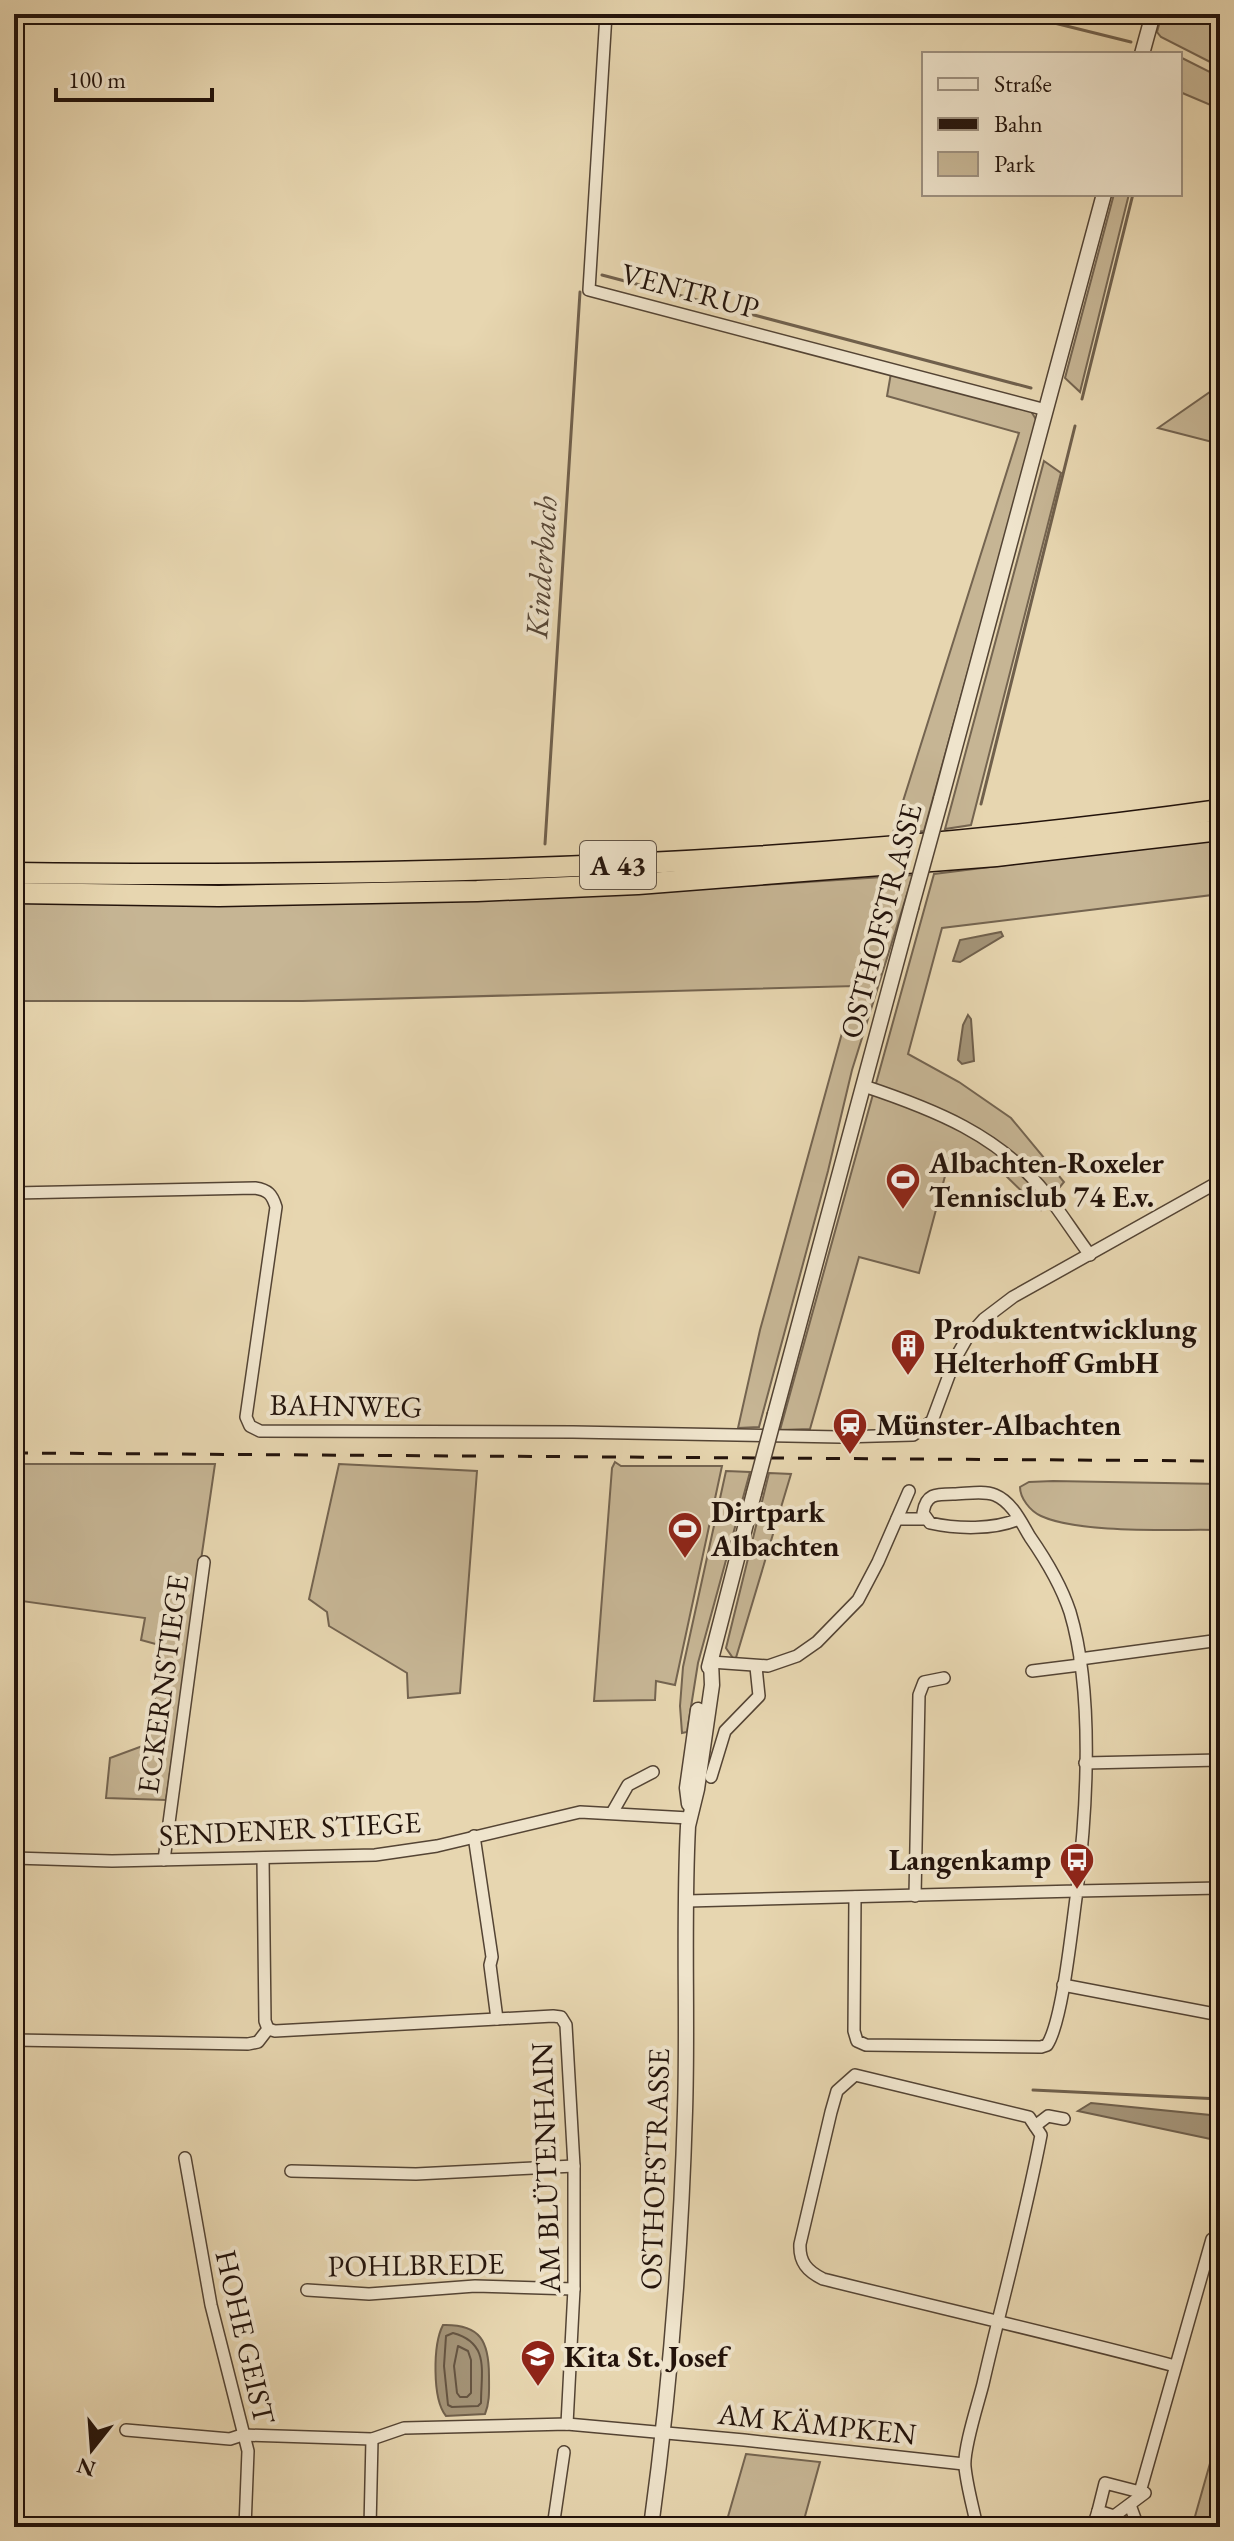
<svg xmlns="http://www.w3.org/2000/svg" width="1234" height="2541" font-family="'EB Garamond',serif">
<rect width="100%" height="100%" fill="#e7d6b0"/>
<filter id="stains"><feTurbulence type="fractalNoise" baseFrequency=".0025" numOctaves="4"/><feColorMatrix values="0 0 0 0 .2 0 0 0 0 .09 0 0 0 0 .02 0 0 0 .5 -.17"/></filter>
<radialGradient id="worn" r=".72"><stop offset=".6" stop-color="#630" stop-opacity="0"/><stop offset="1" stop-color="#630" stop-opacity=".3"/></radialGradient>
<g fill="#c6b594" stroke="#746450" stroke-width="2">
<path d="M1162,14h58v53l-59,-30 -4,-5z"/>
<path d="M1180,57l40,20v32l-40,-17z"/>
<path d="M1114,194h15l-49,198 -15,-14z"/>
<path d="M891,373l138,35 8,13 -113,410 -31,2 126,-400 -132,-37z"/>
<path d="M1220,385v59l-62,-16z"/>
<path d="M1044,461l17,12 -90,352 -26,4z"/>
<path d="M1220,838v56l-278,34 -34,126 51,28 52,36 53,64 -23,28 -41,-40 -45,-13 -7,8 -29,108 -60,-16 -49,172 -30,1 154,-556z"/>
<path d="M913,875l-61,195 -24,101 -69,256 -21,1 22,-98 95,-344 -552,15h-289v-101l624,-7z"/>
<path d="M615,1462l6,4h101l-47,219 -19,-4 -1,19 -61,1 18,-233z"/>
<path d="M14,1464h201l-49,336 -60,-2 4,-40 38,-14 15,-98 -22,-6 4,-22 -131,-18z"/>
<path d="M339,1464l138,7 -17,222 -52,5 -1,-25 -78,-47 -2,-14 -18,-13z"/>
<path d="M726,1471l24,1 -52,191 -11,69 -5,1 -2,-27 3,-39z"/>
<path d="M769,1473l22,1 -56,187 -9,-13z"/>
<path d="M1053,1481l167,3v46c-45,-1 -140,4 -179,-14 -11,-5 -21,-18 -21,-29l9,-5z"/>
<path d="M1220,2428v99h-28z"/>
<path d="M746,2454l74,8 -18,65h-77z"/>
</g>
<g fill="#a49478" stroke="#70604c" stroke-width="2">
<path d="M1001,932l2,4 -43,26 -7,-1 7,-21z"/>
<path d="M968,1015l3,4 3,42 -12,3 -4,-4 5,-35z"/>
<path d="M1091,2103l129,13v25l-142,-30z"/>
<path d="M443,2325c38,-1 46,17 46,51 0,13 1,26 -4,38l-39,2c-14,-17 -13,-72 -3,-91z"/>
</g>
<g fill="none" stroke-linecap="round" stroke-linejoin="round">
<g stroke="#645442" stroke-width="2">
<path d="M453,2333c37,10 28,38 28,70l-3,3 -26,1 -4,-2 -4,-39 2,-30z"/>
<path d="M458,2346l10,5 3,9v33l-4,4h-7l-3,-4 -3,-27z"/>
</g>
<g stroke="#70604c" stroke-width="3">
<path d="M1018,14l113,28"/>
<path d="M602,275l429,113"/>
<path d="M1082,399l51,-205"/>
<path d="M981,804l94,-378"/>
<path d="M545,844l35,-552"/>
<path d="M1033,2090l187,9"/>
</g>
<defs>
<g id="minor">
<path d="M606,14l-17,276 457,120"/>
<path d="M864,1086c69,23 136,49 183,109 15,19 28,40 43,60"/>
<path d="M14,1193l241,-5c13,2 17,6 21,19l-30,210 4,9 10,5 313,1 267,5 73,-2 19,-14 23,-62 12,-21 17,-19 29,-22 207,-116"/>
<path d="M897,1519h28"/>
<path d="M1080,1659l140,-19"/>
<path d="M711,1662l57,4 29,-10 20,-14 41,-42 20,-38 31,-71"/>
<path d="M1032,1671l48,-6"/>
<path d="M1085,1763l135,-3"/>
<path d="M711,1777l14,-46 34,-35 -3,-29"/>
<path d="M612,1813l16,-28 25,-13"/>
<path d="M474,1836l18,121 -2,8 7,54 56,-3 8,1 5,8 8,141v123l-7,135"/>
<path d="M14,1858l98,3 263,-6 62,-9 143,-34 109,6"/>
<path d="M164,1860l40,-298"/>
<path d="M915,1896l4,-201 5,-13 20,-4"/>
<path d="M855,1897l-1,134 3,10 9,4 175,2 6,-2c16,-24 25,-121 30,-154l143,-3"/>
<path d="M687,1901l390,-10c10,-82 17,-199 -7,-279 -9,-27 -24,-52 -40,-75 -9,-15 -18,-35 -35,-42 -12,-5 -29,-1 -42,-1 -18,0 -27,0 -30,19l7,10c27,6 64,7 89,-4"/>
<path d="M1063,1985l157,30"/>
<path d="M268,2029l7,2 222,-12"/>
<path d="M14,2040l234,4 10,-2 10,-13 -3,-8 -2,-163"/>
<path d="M1035,2126l13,-10 16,3"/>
<path d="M185,2158l26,147 37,146 -3,76"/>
<path d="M291,2171l125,3 158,-8"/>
<path d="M307,2290l62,4 106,-8 99,3"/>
<path d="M126,2430l104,9 12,-4 130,4 32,-11 163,-4 177,16 220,24"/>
<path d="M1140,2492l-35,-9 -7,28 16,5 31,-23 -5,-1 72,-253"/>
<path d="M1130,2505l8,22"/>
<path d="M370,2527l2,-88"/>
<path d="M553,2527l11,-75"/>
<path d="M977,2527c-4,-20 -10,-40 -12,-60 -2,-18 13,-63 18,-83 19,-83 42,-165 58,-249l-12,-18 -174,-42 -18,16 -6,21 -31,132c-1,18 7,27 23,35 117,29 235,56 352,87"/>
<path d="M1093,2527l5,-16"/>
</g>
<g id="tertiary">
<path d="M1142,54l11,-40"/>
<path d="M941,799l163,-605"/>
<path d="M775,1414l136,-506"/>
<path d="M709,1667l45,-174"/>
<path d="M689,1804l-2,-16 11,-78"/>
<path d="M651,2527c19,-139 30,-277 34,-416 3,-95 -2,-190 3,-285l9,-37 15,-104 -1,-23"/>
</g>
<g id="motorway">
<path d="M14,873c403,5 806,-7 1206,-63"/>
<path d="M14,893l205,3 258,-5 161,-7 358,-28 224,-26"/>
</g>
</defs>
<use href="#minor" stroke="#544434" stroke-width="14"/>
<use href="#tertiary" stroke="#544434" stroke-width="17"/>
<use href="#motorway" stroke="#23130b" stroke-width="23"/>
<use href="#minor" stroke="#efe4cc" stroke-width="11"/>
<use href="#tertiary" stroke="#efe4cc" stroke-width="14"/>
<use href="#motorway" stroke="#e7d6b0" stroke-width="20"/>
<path stroke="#23130b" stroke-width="3" stroke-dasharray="14 14" stroke-linecap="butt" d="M14,1453l1206,8"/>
<defs>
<g id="tertiary-bridge">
<path d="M911,908l30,-109"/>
<path d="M754,1493l21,-79"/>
</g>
</defs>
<use href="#tertiary-bridge" stroke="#544434" stroke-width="17" stroke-linecap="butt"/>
<use href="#tertiary-bridge" stroke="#efe4cc" stroke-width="14"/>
</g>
<defs>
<symbol id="stadium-pin" viewBox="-11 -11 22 30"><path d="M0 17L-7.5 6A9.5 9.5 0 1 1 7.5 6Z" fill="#8f2418" stroke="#efe4cc"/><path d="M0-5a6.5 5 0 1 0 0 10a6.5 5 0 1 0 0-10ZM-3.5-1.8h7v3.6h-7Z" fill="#fff"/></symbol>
<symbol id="building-pin" viewBox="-11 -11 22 30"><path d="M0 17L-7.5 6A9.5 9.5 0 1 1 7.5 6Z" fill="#8f2418" stroke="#efe4cc"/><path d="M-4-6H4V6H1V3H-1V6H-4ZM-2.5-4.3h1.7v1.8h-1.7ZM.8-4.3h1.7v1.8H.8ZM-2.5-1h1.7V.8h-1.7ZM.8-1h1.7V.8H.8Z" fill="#fff"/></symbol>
<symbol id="station-pin" viewBox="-11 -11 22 30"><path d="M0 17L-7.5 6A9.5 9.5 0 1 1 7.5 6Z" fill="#8f2418" stroke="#efe4cc"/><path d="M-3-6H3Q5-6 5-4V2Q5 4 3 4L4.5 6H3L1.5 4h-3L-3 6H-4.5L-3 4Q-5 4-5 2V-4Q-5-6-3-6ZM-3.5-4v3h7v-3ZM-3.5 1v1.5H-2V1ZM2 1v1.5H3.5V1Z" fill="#fff"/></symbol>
<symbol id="bus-pin" viewBox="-11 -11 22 30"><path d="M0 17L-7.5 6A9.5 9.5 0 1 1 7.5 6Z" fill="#8f2418" stroke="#efe4cc"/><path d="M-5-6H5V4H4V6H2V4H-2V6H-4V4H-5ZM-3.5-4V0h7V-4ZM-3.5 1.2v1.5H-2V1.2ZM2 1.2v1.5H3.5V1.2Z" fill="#fff"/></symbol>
<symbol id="school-pin" viewBox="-11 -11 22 30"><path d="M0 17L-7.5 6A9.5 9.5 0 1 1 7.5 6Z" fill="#8f2418" stroke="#efe4cc"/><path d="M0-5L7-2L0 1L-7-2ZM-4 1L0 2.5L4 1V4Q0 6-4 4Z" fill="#fff"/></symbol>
</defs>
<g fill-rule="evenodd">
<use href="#stadium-pin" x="883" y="1160" width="40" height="54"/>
<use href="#building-pin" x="888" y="1326" width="40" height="54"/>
<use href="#station-pin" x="830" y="1405" width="40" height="54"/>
<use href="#stadium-pin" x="665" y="1509" width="40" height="54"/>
<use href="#bus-pin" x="1057" y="1840" width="40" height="54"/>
<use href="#school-pin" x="518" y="2337" width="40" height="54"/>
</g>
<g text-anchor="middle" stroke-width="8" stroke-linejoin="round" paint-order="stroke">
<rect fill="#efe4cc" stroke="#605245" stroke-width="2" x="580" y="841" width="76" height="48" rx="6"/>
<g font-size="28" font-weight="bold" fill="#23130b">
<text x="618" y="875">A 43</text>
</g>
<g font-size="30" fill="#23130b" stroke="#efe4cc">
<text transform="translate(690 291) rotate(15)" y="10">VENTRUP</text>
<text transform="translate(881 921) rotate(-75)" y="10">OSTHOFSTRASSE</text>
<text transform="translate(346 1406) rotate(1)" y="10">BAHNWEG</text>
<text transform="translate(163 1684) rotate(-82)" y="10">ECKERNSTIEGE</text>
<text transform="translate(290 1829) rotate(-3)" y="10">SENDENER STIEGE</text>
<text transform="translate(546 2168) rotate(-92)" y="10">AM BLÜTENHAIN</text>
<text transform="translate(655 2169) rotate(-88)" y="10">OSTHOFSTRASSE</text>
<text transform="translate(416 2265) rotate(-1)" y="10">POHLBREDE</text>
<text transform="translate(245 2337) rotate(77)" y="10">HOHE GEIST</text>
<text transform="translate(817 2424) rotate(6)" y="10">AM KÄMPKEN</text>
</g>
<g font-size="30" font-weight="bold" fill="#23130b" stroke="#efe4cc" text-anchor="start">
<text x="929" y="1173">Albachten-Roxeler<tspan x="929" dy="34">Tennisclub 74 E.v.</tspan></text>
<text x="934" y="1339">Produktentwicklung<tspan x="934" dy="34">Helterhoff GmbH</tspan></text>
<text x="876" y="1435">Münster-Albachten</text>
<text x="711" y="1522">Dirtpark<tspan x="711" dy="34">Albachten</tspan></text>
<text x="1051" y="1870" text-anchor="end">Langenkamp</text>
<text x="564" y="2367">Kita St. Josef</text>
</g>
<g font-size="32" font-style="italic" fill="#574737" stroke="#efe4cc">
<text transform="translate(541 567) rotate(-86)" y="11">Kinderbach</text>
</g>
</g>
<rect width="1234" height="2541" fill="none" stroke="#e7d6b0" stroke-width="48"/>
<rect x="16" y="16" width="1202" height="2509" fill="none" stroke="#23130b" stroke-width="4"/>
<rect x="24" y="24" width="1186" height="2493" fill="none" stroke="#23130b" stroke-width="2"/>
<rect x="922" y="52" width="260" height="144" fill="#efe4cc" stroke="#9d907f" stroke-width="2"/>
<rect x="938" y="78" width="40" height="12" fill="#efe4cc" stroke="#9d907f" stroke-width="2"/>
<text x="994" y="92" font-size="24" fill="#23130b">Straße</text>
<rect x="938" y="118" width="40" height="12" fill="#23130b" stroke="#9d907f" stroke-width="2"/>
<text x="994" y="132" font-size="24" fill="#23130b">Bahn</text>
<rect x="938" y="152" width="40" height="24" fill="#c6b594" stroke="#9d907f" stroke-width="2"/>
<text x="994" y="172" font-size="24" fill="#23130b">Park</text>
<g transform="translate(92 2449) rotate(197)" stroke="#efe4cc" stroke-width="6" paint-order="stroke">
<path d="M0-6L14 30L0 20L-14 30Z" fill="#23130b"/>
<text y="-12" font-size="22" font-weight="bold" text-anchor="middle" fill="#23130b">N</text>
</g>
<path d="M56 88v12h156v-12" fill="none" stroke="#23130b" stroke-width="4"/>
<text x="68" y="88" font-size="24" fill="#23130b" stroke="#efe4cc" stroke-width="6" paint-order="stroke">100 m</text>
<rect width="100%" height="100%" filter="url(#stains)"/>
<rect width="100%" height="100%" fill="url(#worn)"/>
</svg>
